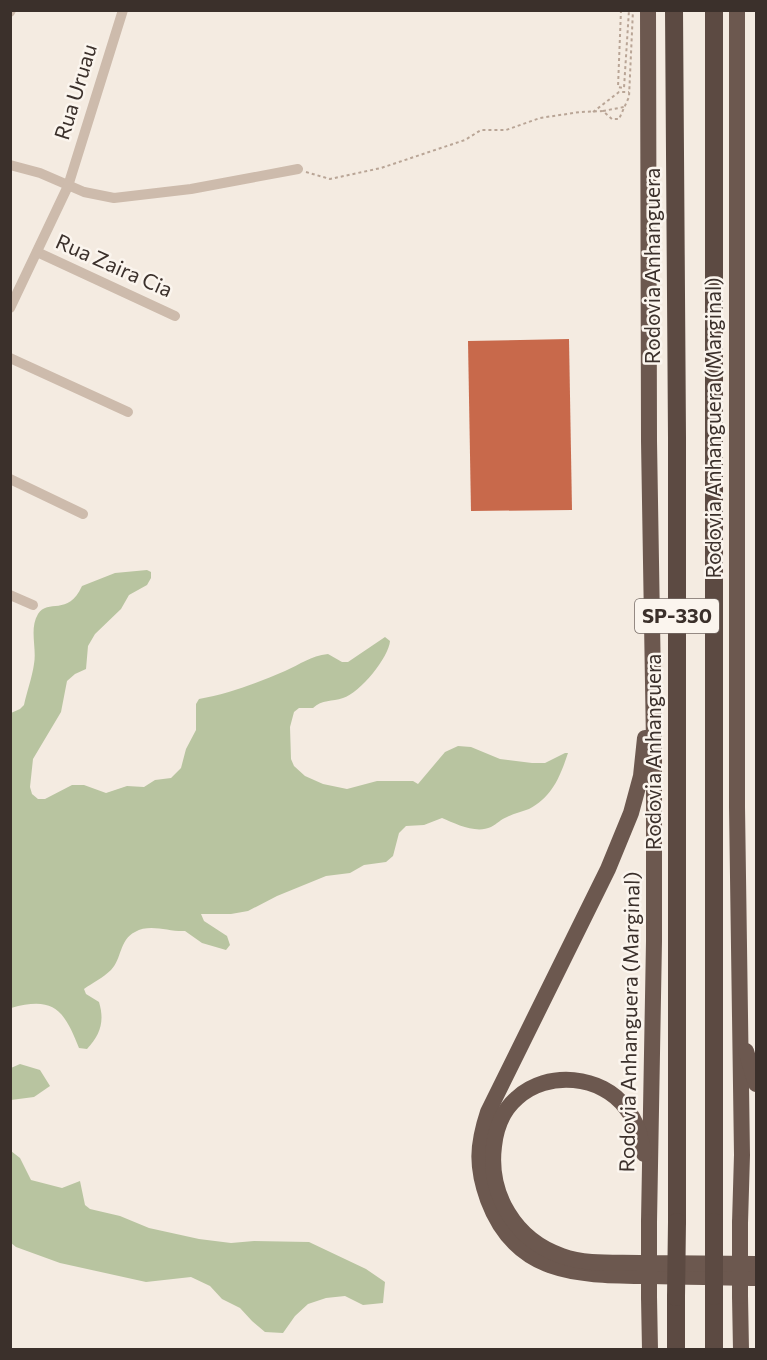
<svg xmlns="http://www.w3.org/2000/svg" width="767" height="1360" font-family="Commissioner,sans-serif">
<rect width="100%" height="100%" fill="#f4ebe1"/>
<g fill="#b8c4a0">
<path d="M147,570l4,2v6l-4,7 -18,10 -8,14 -26,25 -7,12 -2,23 -11,5 -8,7 -6,31 -28,47 -3,28 2,7 6,5h7l27,-14h12l22,8 21,-7 17,1 11,-7 16,-2 10,-10 5,-19 10,-19v-26l3,-5c30,-5 58,-16 86,-28 16,-7 25,-15 43,-17l14,8h6l37,-25 5,4c-1,16 -30,52 -47,57 -11,4 -21,1 -30,10h-14l-5,4 -4,15 1,32 3,7 11,10 18,8 24,5 30,-8h36l5,3 27,-32 13,-6 13,1 29,12 32,4h13l20,-10h3c-8,24 -16,44 -39,56 -7,3 -15,4 -22,8 -6,2 -10,7 -16,10 -15,7 -35,-3 -49,-9l-18,7 -18,1 -7,7 -6,23 -7,6 -22,3 -14,8 -24,3 -49,20 -29,15 -17,3h-30l3,7 23,15 3,9 -4,5 -24,-7 -17,-12c-16,1 -35,-8 -50,1 -16,8 -13,27 -24,38 -8,8 -19,13 -27,19l2,5 13,8c6,20 1,33 -12,47l-8,-1c-15,-38 -25,-52 -68,-40v-295l9,-4 4,-4c3,-14 8,-27 10,-41 3,-16 -5,-35 4,-50 10,-16 30,3 44,-28l33,-13z"/>
<path d="M20,1064l20,6 10,16 -16,11 -23,3v-32z"/>
<path d="M11,1151l9,7 11,22 31,8 18,-7 5,24 5,4 30,7 29,12 50,11 32,4 23,-2 55,1 57,27 19,13 -2,21 -20,2 -18,-9 -19,2 -18,6 -13,12 -12,17 -18,-1 -13,-11 -12,-13 -18,-9 -12,-13 -19,-9 -45,5 -86,-19 -44,-16 -5,-4z"/>
</g>
<path fill="#c8694b" d="M569,339l3,171 -101,1 -3,-170z"/>
<g fill="none" stroke-linecap="round" stroke-linejoin="round">
<g stroke="#b9a596" stroke-width="2" stroke-dasharray="3 3" stroke-linecap="butt">
<path d="M621,10l-3,77 6,1 5,-78"/>
<path d="M603,111l21,-4"/>
<path d="M593,112l26,-20h10"/>
<path d="M306,172l24,7 51,-11 84,-28 16,-10h25l34,-12 40,-6 23,-1 9,8h7l10,-22 4,-87"/>
</g>
<g stroke="#cdbbac" stroke-width="10">
<path d="M10,12l1,-2"/>
<path d="M10,165l30,8 44,19 30,6 77,-9 107,-20"/>
<path d="M37,252l138,64"/>
<path d="M10,308l58,-122 55,-176"/>
<path d="M10,358l118,54"/>
<path d="M10,479l73,35"/>
<path d="M10,595l23,10"/>
</g>
<g stroke="#6c584f" stroke-width="16">
<path d="M648,10l1,431 5,302v198l-5,281"/>
<path d="M737,10v797l5,348 -2,68"/>
<path d="M645,738l-4,38 -10,37 -23,56 -120,243c-11,33 -12,55 0,88 29,78 94,75 164,76 35,1 70,1 104,2"/>
<path d="M746,1051l10,33"/>
<path d="M644,1154c-3,-17 -7,-32 -18,-46 -24,-33 -79,-38 -109,-10 -14,12 -21,30 -23,48 -6,48 21,94 68,110 25,9 54,6 81,7 38,0 76,1 113,1"/>
<path d="M740,1296l1,54"/>
<path d="M649,1297l1,53"/>
</g>
<g stroke="#5c4a42" stroke-width="18">
<path d="M674,10l3,427v785"/>
<path d="M714,10v1212"/>
<path d="M714,1296v54"/>
<path d="M676,1350v-53"/>
</g>
<g stroke="#6c584f" stroke-width="16">
<path d="M740,1223v73"/>
<path d="M649,1297v-75"/>
</g>
<g stroke="#5c4a42" stroke-width="18">
<path d="M714,1296v-74"/>
<path d="M676,1297l1,-75"/>
</g>
</g>
<g text-anchor="middle" stroke-width="5" stroke-linejoin="round" paint-order="stroke">
<rect fill="#fbf5ee" stroke="#756b66" stroke-width="1.5" x="635" y="599" width="84" height="34" rx="4.5"/>
<g font-size="20" font-weight="bold" fill="#3b302b">
<text x="677" y="623">SP-330</text>
</g>
<g font-size="21" fill="#3b302b" stroke="#fbf5ee">
<text transform="translate(76 92) rotate(-73)" y="7">Rua Uruau</text>
<text transform="translate(114 266) rotate(24)" y="7">Rua Zaira Cia</text>
<text transform="translate(653 266) rotate(-90)" y="7">Rodovia Anhanguera</text>
<text transform="translate(714 428) rotate(-90)" y="7">Rodovia Anhanguera (Marginal)</text>
<text transform="translate(654 752) rotate(-90)" y="7">Rodovia Anhanguera</text>
<text transform="translate(630 1022) rotate(-89)" y="7">Rodovia Anhanguera (Marginal)</text>
</g>
</g>
<rect width="767" height="1360" fill="none" stroke="#3b302b" stroke-width="24"/>
</svg>
